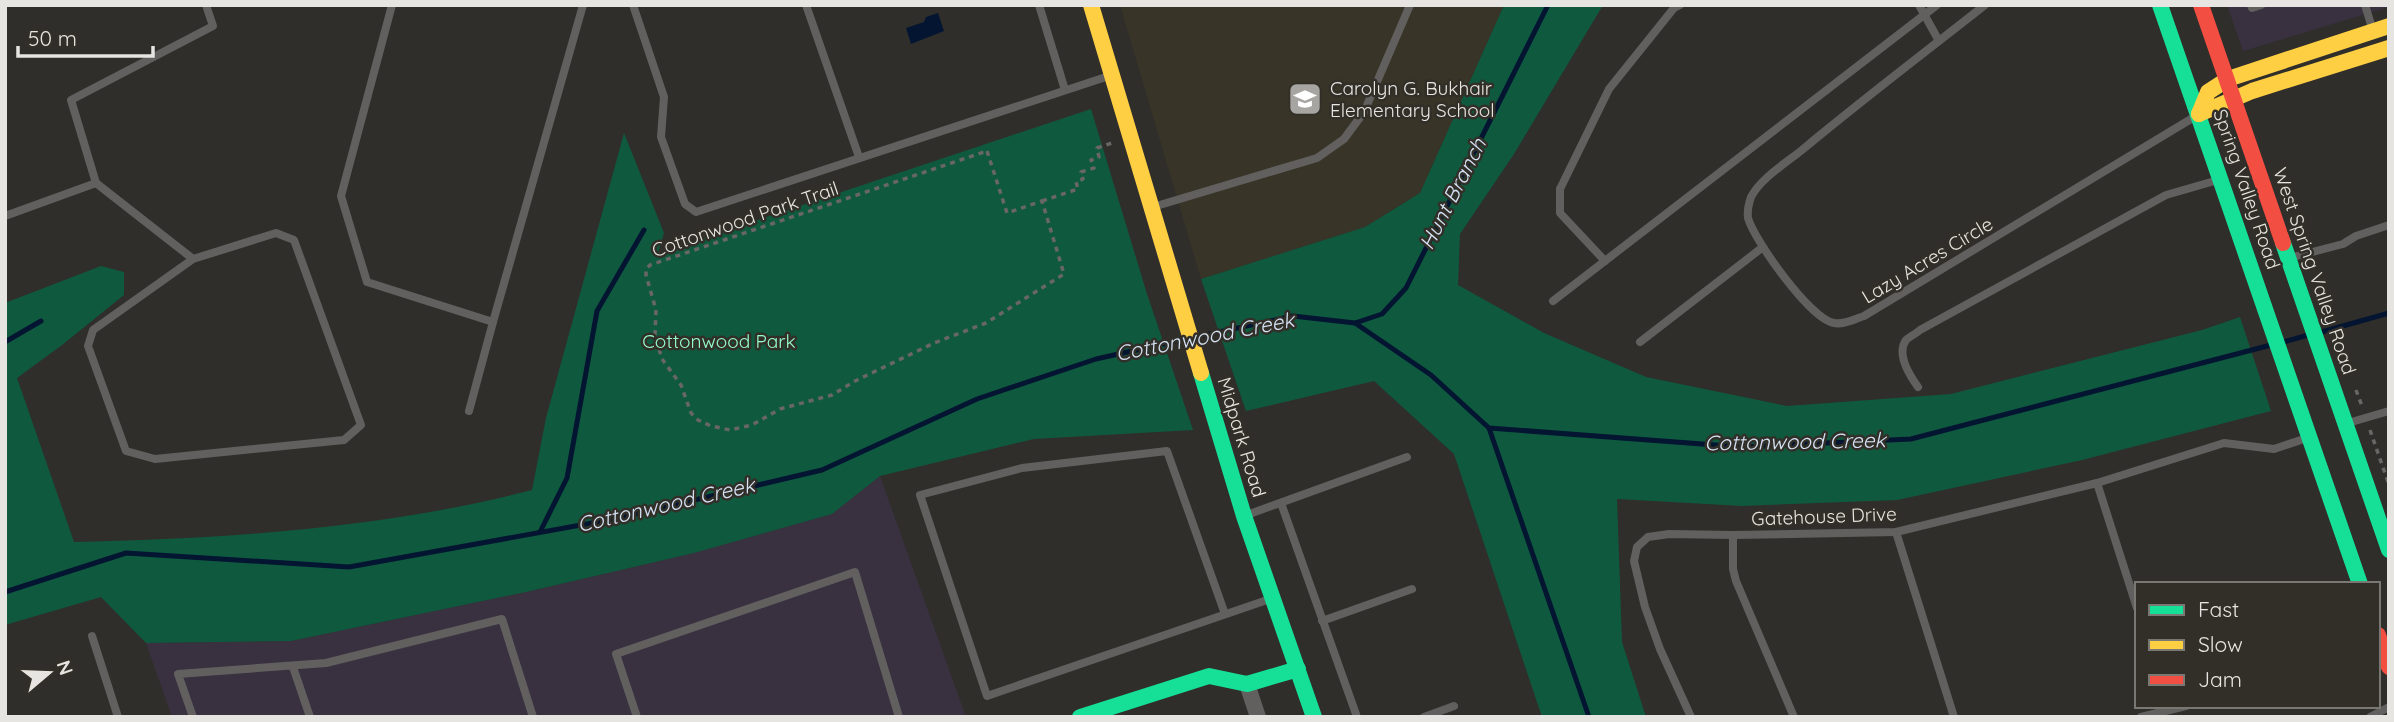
<svg xmlns="http://www.w3.org/2000/svg" width="2394" height="722" font-family="Quicksand,sans-serif">
<rect width="100%" height="100%" fill="#2f2e2a"/>
<g fill="#393140">
<path d="M2227,5h162v2l-146,44z"/>
<path d="M880,476l86,241h-794l-26,-74 145,-2 235,-49 168,-39 138,-39z"/>
</g>
<path fill="#383428" d="M1120,5h384l-84,188 -55,34 -164,52z"/>
<g fill="#0f5a3f">
<path d="M1504,5h99l-89,149 -54,80 -2,51 86,48 102,44 141,29 164,-12 251,-64 38,-13 31,94 -189,49 -185,40 -155,6 -125,-7 5,143 24,75h-104l-88,-263 -80,-73 -128,30 -45,-132 164,-52 55,-34z"/>
<path d="M1091,109l56,185 46,136 -159,9 -154,37 -48,38 -138,39 -168,39 -235,49 -145,2 -45,-46 -96,28v-322l96,-37 23,6v23l-62,50 -45,33 57,164c151,-3 312,-14 458,-52l14,-72 78,-285 40,100 -6,20z"/>
</g>
<path fill="#041532" d="M938,13l6,18 -33,13 -5,-16 18,-6 2,-5z"/>
<g fill="none" stroke-linecap="round" stroke-linejoin="round">
<g stroke="#041532" stroke-width="5">
<path d="M1355,323l27,-9 24,-26 142,-283"/>
<path d="M2318,333l71,-20"/>
<path d="M1196,337l97,-21 62,7 76,52 58,53 253,19 169,-8 360,-94"/>
<path d="M5,342l36,-21"/>
<path d="M2280,343l28,-8"/>
<path d="M1489,428l100,289"/>
<path d="M540,532l27,-54 30,-167 47,-81"/>
<path d="M5,592l121,-39 223,14 265,-48 208,-49 155,-71 119,-40 90,-20"/>
</g>
<g stroke="#686766" stroke-width="3.5" stroke-dasharray="5 5" stroke-linecap="butt">
<path d="M987,151l20,62 35,-12 22,73 -78,49 -52,20 -79,38 -23,14 -52,14 -28,16 -22,5 -19,-4 -13,-6 -7,-7 -10,-28 -19,-26 -7,-23 1,-26 -10,-35v-6l4,-4z"/>
<path d="M1042,201l36,-12 -2,-7 7,-3 -2,-7 13,-4 -3,-8 8,-3 -2,-9 15,-5"/>
<path d="M2356,390l6,16"/>
<path d="M2370,430l18,52"/>
</g>
<g stroke="#61605f" stroke-width="8">
<path d="M392,5l-51,191 26,86 126,40 90,-317"/>
<path d="M633,5l31,92 -3,40 24,67 11,8 413,-136"/>
<path d="M806,5l53,152"/>
<path d="M1039,5l26,85"/>
<path d="M1919,5l20,36"/>
<path d="M1985,5c-61,48 -123,95 -183,145 -16,13 -41,28 -51,47 -2,6 -4,14 -3,21 6,22 63,102 86,105 9,2 21,-4 30,-7l332,-200"/>
<path d="M2251,5l1,3 9,-3"/>
<path d="M2365,5l8,26"/>
<path d="M96,183l-25,-83 142,-74 -7,-21"/>
<path d="M1153,207l164,-49 27,-19 20,-27 46,-107"/>
<path d="M5,216l91,-33 97,76 83,-26 18,7 67,185 -17,15 -189,19 -29,-8 -38,-105 5,-16 100,-71"/>
<path d="M2289,258l54,-14 13,-8 33,-11"/>
<path d="M1605,261l-45,-48v-24l49,-100 65,-81 6,-3"/>
<path d="M1553,301l384,-296"/>
<path d="M1640,342l123,-95"/>
<path d="M1918,387c-8,-11 -22,-33 -12,-47 3,-3 11,-7 14,-10l246,-135 52,-15"/>
<path d="M469,411l24,-89"/>
<path d="M2348,423l41,-12"/>
<path d="M2097,483l40,125"/>
<path d="M1281,503l76,214"/>
<path d="M1244,516l163,-59"/>
<path d="M1896,532l58,185"/>
<path d="M1733,535v34l3,12 58,136"/>
<path d="M1225,614l-58,-163 -145,17 -102,27 67,201 283,-97"/>
<path d="M1322,621l90,-32"/>
<path d="M92,636l26,81"/>
<path d="M293,667l17,50"/>
<path d="M193,717l-15,-43 148,-11 176,-44 31,98"/>
<path d="M637,717l-21,-63 239,-82 44,145"/>
<path d="M1424,717l30,-11"/>
<path d="M1691,717l-31,-68 -15,-42 -11,-46 3,-14 11,-10 21,-3 64,1 163,-3 201,-49 127,-40 50,6 33,-11"/>
<path d="M2141,717l45,-11"/>
<path d="M2370,717l19,-10"/>
</g>
<path stroke="#61605f" stroke-width="16" d="M1247,684l11,33"/>
<g stroke="#16e098" stroke-width="16">
<path d="M2160,5l200,579"/>
<path d="M2283,243l106,307"/>
<path d="M1201,373l43,143 70,201"/>
<path d="M1080,717l129,-41 38,8 51,-15"/>
</g>
<g stroke="#ffcf43" stroke-width="16">
<path d="M1091,5l110,368"/>
<path d="M2199,114l9,-22 20,-13 161,-53"/>
<path d="M2199,114l53,-23 137,-43"/>
</g>
<g stroke="#f24e42" stroke-width="16">
<path d="M2201,5l82,238"/>
<path d="M2378,635l11,32"/>
</g>
</g>
<defs>
<symbol id="school-square" viewBox="-11 -11 22 22"><rect x="-9" y="-9" width="18" height="18" rx="4" fill="#a7a5a1" stroke="#312f28"/><path d="M0-5L7-2L0 1L-7-2ZM-4 1L0 2.5L4 1V4Q0 6-4 4Z" fill="#fff"/></symbol>
</defs>
<g fill-rule="evenodd">
<use href="#school-square" x="1286" y="80" width="38" height="38"/>
</g>
<g text-anchor="middle" stroke-width="5" stroke-linejoin="round" paint-order="stroke">
<g font-size="19" fill="#e7e5e1" stroke="#312f28" text-anchor="start">
<text x="1330" y="95">Carolyn G. Bukhair<tspan x="1330" dy="22">Elementary School</tspan></text>
</g>
<g font-size="19" fill="#e7e5e1" stroke="#312f28">
<text transform="translate(2247 189) rotate(71)" y="7">Spring Valley Road</text>
<text transform="translate(745 219) rotate(-19)" y="7">Cottonwood Park Trail</text>
<text transform="translate(1927 260) rotate(-31)" y="7">Lazy Acres Circle</text>
<text transform="translate(2315 271) rotate(71)" y="7">West Spring Valley Road</text>
<text transform="translate(1242 437) rotate(73)" y="7">Midpark Road</text>
<text transform="translate(1824 516) rotate(-2)" y="7">Gatehouse Drive</text>
</g>
<g font-size="19" fill="#94fdcb" stroke="#312f28">
<text x="719" y="348">Cottonwood Park</text>
</g>
<g font-size="21" font-style="italic" fill="#d6e3f6" stroke="#312f28">
<text transform="translate(1453 194) rotate(-63)" y="7">Hunt Branch</text>
<text transform="translate(1205 337) rotate(-11)" y="7">Cottonwood Creek</text>
<text transform="translate(1795 442) rotate(-1)" y="7">Cottonwood Creek</text>
<text transform="translate(666 505) rotate(-13)" y="7">Cottonwood Creek</text>
</g>
</g>
<rect width="2394" height="722" fill="none" stroke="#e7e5e1" stroke-width="14"/>
<rect x="2135" y="582" width="245" height="126" fill="#312f28" stroke="#7a7872" stroke-width="2"/>
<rect x="2149" y="605" width="35" height="10" fill="#16e098" stroke="#7a7872" stroke-width="2"/>
<text x="2198" y="617" font-size="21" fill="#e7e5e1">Fast</text>
<rect x="2149" y="640" width="35" height="10" fill="#ffcf43" stroke="#7a7872" stroke-width="2"/>
<text x="2198" y="652" font-size="21" fill="#e7e5e1">Slow</text>
<rect x="2149" y="675" width="35" height="10" fill="#f24e42" stroke="#7a7872" stroke-width="2"/>
<text x="2198" y="687" font-size="21" fill="#e7e5e1">Jam</text>
<g transform="translate(49 673) rotate(71)" stroke="#312f28" stroke-width="5" paint-order="stroke">
<path d="M0-5L12 26L0 18L-12 26Z" fill="#e7e5e1"/>
<text y="-10" font-size="19" font-weight="bold" text-anchor="middle" fill="#e7e5e1">N</text>
</g>
<path d="M18 46v10h135v-10" fill="none" stroke="#e7e5e1" stroke-width="3.5"/>
<text x="28" y="46" font-size="21" fill="#e7e5e1" stroke="#312f28" stroke-width="5" paint-order="stroke">50 m</text>
</svg>
